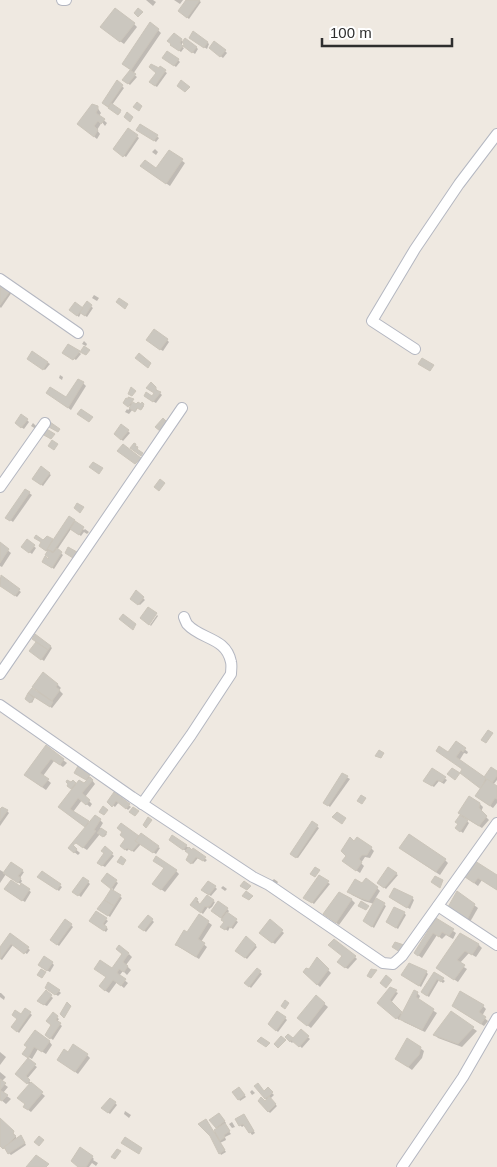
<svg xmlns="http://www.w3.org/2000/svg" width="497" height="1167" font-family="Helvetica,sans-serif">
<rect width="100%" height="100%" fill="#efe9e1"/>
<g fill="#0003">
<path d="M146,0h7l3,2 -3,4z"/>
<path d="M174,0h9l-3,4z"/>
<path d="M187,0h11l3,2 -12,17 -8,-6z"/>
<path d="M134,24l3,3 -13,17 -19,-14z"/>
<path d="M158,30l3,3 -28,41 4,3 -7,8 -6,-5 7,-10 -8,-6z"/>
<path d="M174,34l9,8 -2,4 3,2 -3,4 -7,-5z"/>
<path d="M192,39l15,3 2,2 -2,5z"/>
<path d="M186,47h10l2,2 -3,5z"/>
<path d="M213,50l12,1 2,2 -4,5z"/>
<path d="M165,59l13,1 2,2 -4,5z"/>
<path d="M160,68l7,5 -10,14 -5,-3z"/>
<path d="M117,82l7,6 -12,17 9,7 -2,2 -14,-9z"/>
<path d="M97,107l4,6 -2,3 8,7 -2,3 -3,-4 -5,8 3,4 -3,5 -15,-12z"/>
<path d="M141,125l18,13 -3,4 -16,-11z"/>
<path d="M129,130l10,8 -13,19 -9,-6z"/>
<path d="M155,149l3,3 -2,3 -4,-3z"/>
<path d="M170,152l15,11 -15,23 -25,-17h12z"/>
<path d="M0,287l12,5 -11,16 -1,-1z"/>
<path d="M94,295l5,3 -2,3 -5,-3z"/>
<path d="M87,303l6,5 -6,9 -6,-4 -2,4 -7,-5 11,-3z"/>
<path d="M167,340l2,2 -6,9 -14,-9z"/>
<path d="M84,341l3,3 -1,2 -4,-2z"/>
<path d="M32,352l18,12 -5,6 -15,-10z"/>
<path d="M79,352l2,2 -5,6 -10,-6z"/>
<path d="M60,375l3,2 -1,3 -3,-2z"/>
<path d="M83,383l3,3 -15,24 -23,-17 18,6z"/>
<path d="M151,384l11,11 -6,8 -9,-5h5l3,-4z"/>
<path d="M129,399l4,2 -2,2 6,2 5,-1 2,2 -2,3 -4,-2 -2,4 -3,-2 -4,5 -4,-2 2,-3 1,1 3,-3 -6,-4z"/>
<path d="M27,420l2,2 -5,7 -6,-4z"/>
<path d="M33,423l4,4 -1,2 -5,-3z"/>
<path d="M122,426l8,7 -7,8 -7,-7z"/>
<path d="M41,468l10,7 -8,11 -10,-7z"/>
<path d="M25,490l7,5 -19,27 -4,-3z"/>
<path d="M74,521l10,9 1,-1 4,3 -2,2 -3,-2 -3,4 -10,-7 -14,21 6,5 -9,14 -8,-6 5,-5 -3,-6 -5,-4 1,-6 3,-5 7,4z"/>
<path d="M27,541l9,7 -4,6 -9,-7z"/>
<path d="M0,544l11,9 -9,14 -2,-1z"/>
<path d="M1,577l20,15 -4,5 -17,-12v-7z"/>
<path d="M136,592l9,8 -5,5 -7,-5z"/>
<path d="M157,615l1,1 -7,10 -1,-1z"/>
<path d="M37,642l13,4 2,2 -8,13 -13,-10z"/>
<path d="M58,685l3,3 -2,2 4,4 -11,14 -17,-11 -3,6 -6,-5 6,-8 8,3 -7,-6z"/>
<path d="M456,742l12,10 -1,2 -3,-1 -5,8 30,20 8,-8v7l-4,5 4,2v16l-4,5 -13,-9 2,-10 -19,-20 -26,-18 11,3z"/>
<path d="M46,747l21,16 -4,4 -9,-6 -11,15 8,7 -5,7 -17,-12z"/>
<path d="M432,770l15,10 -3,4 -5,-3 -5,6 -7,-4z"/>
<path d="M77,774l12,2 6,8 -10,13 7,7 -2,3 -8,-7 -9,12 17,12 10,-4 3,3 -3,5 7,6 -3,3 -4,-3 -13,16 -8,-5 8,-17 -24,-18 10,-20 -5,-4 5,-5 4,4h7l4,-4z"/>
<path d="M343,775l7,4 -20,28 -6,-5z"/>
<path d="M115,794l16,13 -3,3 -9,-8 -4,5 -6,-5z"/>
<path d="M480,804l3,3 -2,5 8,8 -7,8 -18,-11v1l5,5 -6,10 -4,-3v-5l-2,-3 5,-7z"/>
<path d="M0,811h7l2,2 -9,13z"/>
<path d="M312,823l7,5 -21,30 -5,-2z"/>
<path d="M139,838l19,9 2,1 -4,6 -15,-10 -7,8 -5,-3 -2,2 -4,-3z"/>
<path d="M172,841l14,5 21,14 -2,2 -7,-4 -5,6 -4,-3 1,-7z"/>
<path d="M72,846l8,7 -2,2 -5,-4z"/>
<path d="M105,848l9,8 -9,11 -5,-3 6,-11z"/>
<path d="M371,848l3,3 -4,7 -5,-1 -4,6 3,3 -4,7 -13,-9z"/>
<path d="M404,851l41,9 3,3 -8,12z"/>
<path d="M0,870l5,3 17,-2 2,1 -4,6 2,3 -2,3 11,8 -6,10 -17,-11 12,-3 2,-3 -16,-11 -6,9z"/>
<path d="M176,871l3,3 -14,18 -11,-8z"/>
<path d="M42,872l20,15 -3,4 -18,-12z"/>
<path d="M396,874l2,1 -12,14 -6,-5z"/>
<path d="M107,875l11,8 -5,8 9,7 -12,19 -11,-8 14,-20 -9,-6z"/>
<path d="M319,877l11,7 -16,20 -7,-5z"/>
<path d="M466,877h31v13l-15,-10 -4,6z"/>
<path d="M274,879l4,3 -2,3 -5,-3z"/>
<path d="M88,882l2,2 -9,13 -5,-4z"/>
<path d="M362,884l15,4 3,3 -5,8 11,7 -12,22 -7,-5 7,-19 -10,-3 -12,-6 -3,-4z"/>
<path d="M223,886l4,3 -2,2 -4,-3z"/>
<path d="M215,887l2,2 -6,7 -7,-4z"/>
<path d="M339,893l13,7 3,3 -16,22 -11,-8z"/>
<path d="M412,898l2,2 -4,9 -18,-10z"/>
<path d="M196,899l3,3 -1,2 2,2 13,-5 2,1 -3,5 -3,2 -1,-2 -5,7 -12,-10z"/>
<path d="M474,905l4,3 -8,14 -21,-15z"/>
<path d="M227,909l2,2 -2,3 11,8 -5,7 -3,-2 -2,4 -4,-3 2,-6 -12,-9z"/>
<path d="M97,913l11,8 -4,5 4,3 -2,3 -13,-9z"/>
<path d="M404,913l2,2 -8,14 -8,-5z"/>
<path d="M148,916l6,6 -8,10 -4,-3z"/>
<path d="M200,916l12,9 -11,17 6,5 -8,12 -16,-10 -4,-2 -3,-3 12,-10z"/>
<path d="M437,920l19,13 -3,6 -7,-4 -4,4 -5,-4 -15,23 -7,-5z"/>
<path d="M270,921l14,12 -9,11 -13,-9z"/>
<path d="M71,925l2,2 -14,19 -6,-5z"/>
<path d="M10,935l20,15 -3,4 -14,-9 -11,15 -2,-1v-10z"/>
<path d="M460,935l19,10 3,3 -6,9 -7,-4 -10,11 8,5 -9,13 -21,-14z"/>
<path d="M246,938l11,9 -10,12 -9,-7z"/>
<path d="M129,954l3,3 -6,8 5,5 -4,5 -4,-4 -4,5 9,7 -4,5 -7,-6 -8,11 -6,-4 9,-19z"/>
<path d="M355,957l2,2 -9,10 -8,-5z"/>
<path d="M317,959l14,14 -11,14 -13,-12z"/>
<path d="M52,963l2,2 -4,7 -9,-5z"/>
<path d="M257,970l5,4 -11,14 -5,-5z"/>
<path d="M426,972l2,2 -7,13 -16,-10z"/>
<path d="M435,974l10,7 -2,2 -4,-3 -10,17 -5,-3z"/>
<path d="M48,989l11,2 2,2 -3,3z"/>
<path d="M390,989l8,4 -7,10 12,12 14,-22 3,3 -2,5 19,12 -12,19 -21,-10 -4,-4 -1,2 -20,-17z"/>
<path d="M46,992l7,6 -6,8 -7,-3z"/>
<path d="M0,993h1l4,4 -1,3 -4,-3z"/>
<path d="M316,997l12,10 -17,21 -9,-7z"/>
<path d="M483,1006l3,3 -4,7 6,5 -4,5 -27,-17z"/>
<path d="M26,1010l6,5 -13,18 -6,-6z"/>
<path d="M451,1013l26,18 -15,16 -24,-9 -3,-3z"/>
<path d="M53,1014l6,5 -2,3 5,4 -9,14 -5,-4 4,-11z"/>
<path d="M285,1018l2,2 -9,12 -9,-8z"/>
<path d="M301,1031l9,8 -8,9 -8,-7 -2,2 -6,-6 7,3z"/>
<path d="M49,1041l3,4 -6,9 -8,-5 -6,10 -9,-5 5,-7z"/>
<path d="M420,1048l4,3 -2,7 -10,12 -15,-11z"/>
<path d="M0,1052l6,5 -6,8z"/>
<path d="M68,1054l19,1 3,3 -12,16 -19,-14z"/>
<path d="M30,1062l7,5 -10,12 4,4 -1,1 15,12 -14,16 -7,-5 6,-22 -13,-11z"/>
<path d="M0,1072l6,5 -5,5 7,5 -5,6 8,6 -5,5 -6,-5z"/>
<path d="M255,1086l9,6 4,-3 6,6 -4,4 7,7 -7,7 -11,-12 6,2 2,-3z"/>
<path d="M241,1090l5,7 -6,4 -1,-2z"/>
<path d="M252,1090l3,3 -3,2 -2,-3z"/>
<path d="M115,1103l2,2 -7,9 -5,-4z"/>
<path d="M125,1111l6,4 -2,3 -5,-4z"/>
<path d="M221,1116l5,7 -2,2 7,9 -6,3 1,3 -6,3 6,9 -5,3 -1,-2 -6,-21 4,-3 -1,-2z"/>
<path d="M246,1118l9,15 -3,2 -7,-10 -3,2 -2,-2z"/>
<path d="M0,1120l16,16v2l1,2 6,-1 3,6 -15,10 -11,-11z"/>
<path d="M232,1122l3,5 -3,1 -3,-4z"/>
<path d="M80,1149l12,8 2,2 -1,1 5,3 -2,3 -4,-3 -3,4h-9z"/>
</g>
<g fill="#cbc7bf" stroke="#cbc5ba">
<path d="M186,0h14l-13,18 -9,-7z"/>
<path d="M115,8l20,15 -15,19 -20,-15z"/>
<path d="M138,8l5,4 -5,5 -4,-4z"/>
<path d="M150,22l9,7 -28,41 -9,-6z"/>
<path d="M193,31l15,11 -4,6 -15,-10z"/>
<path d="M174,33l8,6 -2,4 3,3 -4,5 -9,-6 1,-1 -4,-3z"/>
<path d="M185,38l12,9 -5,6 -9,-7 1,-2 -2,-2z"/>
<path d="M214,41l12,9 -6,7 -11,-9z"/>
<path d="M167,51l12,8 -5,7 -12,-8z"/>
<path d="M151,64l8,4 1,-2 6,4 -11,16 -6,-4 7,-9 -7,-6z"/>
<path d="M130,70l6,4 -8,10 -6,-4z"/>
<path d="M117,80l6,5 -15,22 -6,-4z"/>
<path d="M181,80l9,7 -5,5 -8,-6z"/>
<path d="M137,102l5,4 -3,5 -6,-4z"/>
<path d="M111,103l10,7 -3,5 -10,-7z"/>
<path d="M92,104l6,2v3l-2,4 9,6 -4,5 -3,-3 -4,5 4,4 -4,7 -17,-13z"/>
<path d="M127,112l6,5 -3,5 -6,-5z"/>
<path d="M140,124l18,11 -4,6 -18,-11z"/>
<path d="M128,128l10,7 -15,22 -10,-8z"/>
<path d="M169,150l14,9 -17,25 -26,-18 5,-6 11,8z"/>
<path d="M0,284l11,6 -11,15z"/>
<path d="M119,298l9,6 -3,5 -9,-7z"/>
<path d="M87,301l5,4 -7,11 -6,-4z"/>
<path d="M75,302l8,6 -6,8 -8,-6z"/>
<path d="M154,329l14,10 -8,11 -14,-10z"/>
<path d="M68,344l12,7 -7,9 -11,-7z"/>
<path d="M84,346l6,4 -4,5 -6,-3z"/>
<path d="M32,351l16,11 -5,8 -16,-11z"/>
<path d="M139,353l12,10 -3,5 -13,-10z"/>
<path d="M422,358l12,7 -4,6 -12,-7z"/>
<path d="M78,379l6,3 -16,26 -22,-15 4,-6 16,10z"/>
<path d="M151,382l5,5v3l5,2 -8,10 -9,-6 2,-4 6,4 2,-3 -8,-5z"/>
<path d="M131,387l5,4 -4,5 -4,-2z"/>
<path d="M128,397l6,2 -6,8 -5,-4 3,-5 2,1z"/>
<path d="M133,402l3,2 2,-2 3,2 1,-2 2,2 -3,6 -4,-2 -2,4 -6,-4z"/>
<path d="M81,409l12,8 -4,5 -12,-8z"/>
<path d="M21,414l7,5 -7,9 -6,-5z"/>
<path d="M163,418l4,4 -7,9 -5,-4z"/>
<path d="M50,422l10,7 -2,3 -11,-6z"/>
<path d="M121,424l8,6 -8,10 -7,-6z"/>
<path d="M45,428l10,6 -4,5 -9,-5z"/>
<path d="M52,440l6,4 -4,6 -6,-4z"/>
<path d="M134,443l2,1 -1,3 2,-1 1,2 -1,1 6,4 -2,3 -11,-8z"/>
<path d="M123,444l18,14 -6,6 -18,-13z"/>
<path d="M93,462l10,6 -4,6 -10,-7z"/>
<path d="M41,466l9,7 -9,12 -9,-6z"/>
<path d="M160,479l5,4 -6,8 -5,-4z"/>
<path d="M25,489l5,3 -20,29 -5,-3z"/>
<path d="M77,503l7,4 -4,6 -6,-5z"/>
<path d="M69,516l6,4 -22,32 -6,-3z"/>
<path d="M75,521l9,6 -5,8 -9,-6z"/>
<path d="M36,535l7,5 4,-4 6,3 -7,12 -7,-5 2,-4 -7,-4z"/>
<path d="M27,539l8,6 -6,8 -8,-6z"/>
<path d="M0,542l9,7 -9,14z"/>
<path d="M68,547l9,5 -4,6 -8,-5z"/>
<path d="M57,548l5,4 -10,16 -10,-6 3,-6 3,3 1,-1 -4,-3 3,-5 5,3z"/>
<path d="M1,575l19,14 -5,7 -15,-10z"/>
<path d="M136,590l8,7 -6,8 -8,-6z"/>
<path d="M148,607l9,6 -8,12 -9,-7z"/>
<path d="M123,614l13,10 -3,6 -14,-11z"/>
<path d="M35,634l16,12 -3,4 -16,-11z"/>
<path d="M36,642l12,8 -7,10 -12,-9z"/>
<path d="M43,672l15,12 -2,3 4,3 -8,11 -20,-14z"/>
<path d="M32,688l21,14 -3,5 -22,-14z"/>
<path d="M28,693l6,5 -4,5 -5,-4z"/>
<path d="M488,730l5,3 -7,10 -5,-3z"/>
<path d="M456,741l10,7 -3,4 -2,-2 -5,7 30,21 -5,11 -21,-16 2,-4 -26,-18 3,-5 9,6z"/>
<path d="M46,745l18,14 -4,6 -9,-6 -11,14 9,6 -7,8 -18,-12z"/>
<path d="M379,750l5,3 -3,5 -6,-2z"/>
<path d="M78,766l12,9 -4,5 -12,-7z"/>
<path d="M491,767l6,4v5l-5,7 -8,-6z"/>
<path d="M432,768l14,9 -4,5 -5,-2 -5,6 -9,-5z"/>
<path d="M452,768l8,5 -5,7 -8,-6z"/>
<path d="M342,773l6,3 -20,30 -5,-3z"/>
<path d="M90,777l3,3 -11,13 8,7 -4,5 -8,-7 -8,11 19,12 -4,6 -27,-20 21,-27 5,3z"/>
<path d="M487,779l10,7v13l-2,-1 -5,8 -15,-10z"/>
<path d="M67,780l4,2 2,-2 3,3 -5,6 -4,-3 1,-2 -2,-2z"/>
<path d="M114,792l16,12 -4,5 -10,-8 -4,6 -5,-5z"/>
<path d="M361,795l5,3 -4,6 -5,-3z"/>
<path d="M469,796l11,7 -1,5 8,8 -8,10 -21,-13z"/>
<path d="M103,806l5,4 -4,5 -5,-3z"/>
<path d="M2,807l6,3 -8,11v-12z"/>
<path d="M133,807l6,4 -4,5 -6,-4z"/>
<path d="M337,812l9,6 -4,6 -10,-7z"/>
<path d="M95,815l6,4 -7,11 2,1 -13,17 -7,-5 -3,2 4,4 -3,4 -6,-5z"/>
<path d="M460,815l8,5 -8,12 -5,-4 3,-4 -3,-2z"/>
<path d="M148,817l4,3 -6,8 -3,-3z"/>
<path d="M312,821l6,4 -22,33 -6,-4z"/>
<path d="M121,823l18,13 -4,5 4,2 -7,8 -5,-3 -2,2 -5,-4 5,-7 -5,-4 2,-3 -5,-4z"/>
<path d="M101,828l6,4 -4,5 -6,-4z"/>
<path d="M141,833l18,13 -6,7 -18,-12z"/>
<path d="M409,834l37,25 -10,13 -37,-24z"/>
<path d="M172,835l15,10 -4,5 -14,-10z"/>
<path d="M350,837l4,4 3,-4 15,10 -5,8h-5l-3,4 3,3 -6,9 -14,-10 4,-5 -5,-5z"/>
<path d="M105,846l8,7 -11,13 -5,-3 7,-10 -3,-2z"/>
<path d="M189,847l3,3 1,-2 13,9 -3,4 -7,-4 -5,7 -5,-4 3,-6 -4,-3z"/>
<path d="M121,856l5,4 -3,5 -6,-3z"/>
<path d="M156,856l21,14 -16,20 -9,-6 12,-16 -11,-7z"/>
<path d="M475,861l22,14v15l-19,-12 -4,5 -9,-6z"/>
<path d="M11,862l12,8 -5,6 3,2 -3,5 -15,-10z"/>
<path d="M315,867l5,3 -5,7 -5,-3z"/>
<path d="M388,867l9,6 -13,15 -7,-5z"/>
<path d="M42,871l19,13 -4,6 -20,-13z"/>
<path d="M107,873l10,7 -6,9 -10,-8z"/>
<path d="M319,875l10,6 -17,22 -9,-5z"/>
<path d="M435,876l8,4 -3,8 -9,-6z"/>
<path d="M83,877l6,4 -11,15 -6,-4z"/>
<path d="M366,878l12,9 -9,14 -9,-3 -13,-6 8,-13 7,4z"/>
<path d="M11,880l9,6 1,-3 9,6 -8,12 -18,-12z"/>
<path d="M208,881l8,5 -7,9 -8,-5z"/>
<path d="M244,881l7,5 -4,4 -7,-4z"/>
<path d="M394,888l19,9 -6,11 -18,-11z"/>
<path d="M111,889l10,6 -7,11 -10,-6z"/>
<path d="M246,891l7,5 -4,4 -7,-4z"/>
<path d="M457,891l18,13 -8,16 -19,-13z"/>
<path d="M339,892l13,7 -16,24 -13,-9z"/>
<path d="M207,895l7,5 -4,6 -4,1 -1,-1 -4,7 -11,-8 6,-8 2,2 -2,3 4,2z"/>
<path d="M376,898l9,5 -13,24 -9,-6z"/>
<path d="M104,900l10,6 -6,10 -11,-7z"/>
<path d="M218,901l10,7 -7,10 -10,-7z"/>
<path d="M361,901l8,5 -3,4 -8,-4z"/>
<path d="M394,907l11,5 -9,16 -10,-6z"/>
<path d="M96,911l11,7 -4,6 4,3 -3,4 -15,-10z"/>
<path d="M227,912l10,7 -6,9 -3,-2 -3,4 -5,-3 4,-5 -3,-2z"/>
<path d="M199,914l10,7 -11,18 7,4 -9,14 -18,-11 -3,-1 9,-15 3,2z"/>
<path d="M148,915l5,4 -9,12 -6,-4z"/>
<path d="M436,918l18,11 -5,7 -7,-4 -3,5 -6,-4 -15,23 -4,-3z"/>
<path d="M65,919l7,5 -15,21 -7,-5z"/>
<path d="M270,919l13,11 -11,13 -13,-10z"/>
<path d="M10,933l19,14 -5,7 -13,-10 -11,15v-12z"/>
<path d="M460,933l19,11 -7,11 -7,-4 -8,9 8,5 -11,15 -18,-12z"/>
<path d="M246,936l10,9 -11,13 -10,-7z"/>
<path d="M334,939l22,17 -11,12 -8,-6 5,-6 -14,-11z"/>
<path d="M395,942l9,3 -4,7 -8,-5z"/>
<path d="M119,945l10,8 -6,9 5,4 -4,6 -5,-3 -2,4 9,6 -5,7 -8,-6 -8,11 -6,-5 7,-9 -12,-8 6,-9 12,8 10,-14 -6,-5z"/>
<path d="M44,956l9,6 -6,9 -9,-6z"/>
<path d="M317,957l12,12 -12,16 -14,-13 3,-4 3,1z"/>
<path d="M409,963l18,8 -8,15 -18,-11z"/>
<path d="M257,968l4,3 -12,16 -5,-4z"/>
<path d="M41,969l5,3 -4,6 -5,-3z"/>
<path d="M371,969l6,1 -6,8 -4,-2z"/>
<path d="M434,972l10,6 -3,4 -4,-3 -10,17 -6,-4z"/>
<path d="M386,975l6,5 -6,8 -6,-5z"/>
<path d="M48,982l12,8 -5,5 -10,-7z"/>
<path d="M390,987l7,3 -7,10 12,12 -6,7 -19,-16z"/>
<path d="M46,990l6,5 -8,10 -7,-4z"/>
<path d="M414,990l4,2 -2,5 18,12 -12,21 -23,-11z"/>
<path d="M460,991l24,14 -5,7 7,5 -5,7 -29,-18z"/>
<path d="M316,995l9,8 -18,23 -10,-8z"/>
<path d="M285,1000l4,3 -4,6 -4,-3z"/>
<path d="M67,1002l4,4 -7,12 -4,-4z"/>
<path d="M25,1008l6,4 -14,20 -6,-5 6,-8 -5,-4 3,-5 6,4z"/>
<path d="M277,1011l9,6 -10,14 -8,-7z"/>
<path d="M451,1011l23,16 -16,17 -25,-9z"/>
<path d="M53,1012l5,4 -2,4 5,3 -11,16 -5,-4 6,-10 -5,-4z"/>
<path d="M301,1029l8,7 -10,11 -8,-7 -1,2 -5,-5 3,-3 5,4z"/>
<path d="M35,1030l15,11 -8,11 -8,-5 -6,11 -6,-4 5,-7 -3,-2z"/>
<path d="M281,1036l5,4 -8,8 -4,-4z"/>
<path d="M261,1037l9,6 -4,4 -9,-6z"/>
<path d="M407,1038l14,9 -2,8 -11,12 -13,-8z"/>
<path d="M73,1044l15,10 -13,18 -18,-12 7,-11 4,3z"/>
<path d="M28,1058l8,6 -10,12 4,4 -3,4 -12,-10z"/>
<path d="M0,1079l6,4 -6,7 8,5 -6,6 -2,-1z"/>
<path d="M31,1082l12,10 -15,18 -5,-3 2,-3 -8,-6z"/>
<path d="M258,1083l6,8 4,-4 5,5 -4,4 -4,3 -11,-13z"/>
<path d="M239,1087l6,8 -7,5 -6,-8z"/>
<path d="M269,1096l7,8 -8,8 -10,-11 3,-4 4,4z"/>
<path d="M110,1098l6,4 -8,11 -7,-5z"/>
<path d="M219,1113l6,8 -9,7 -7,-8z"/>
<path d="M244,1114l10,17 -5,2 -6,-9 -4,2 -4,-7z"/>
<path d="M0,1118l14,13 -1,3 3,2 -13,13 -3,-3z"/>
<path d="M206,1119l19,31 -6,4 -9,-18 -12,-12z"/>
<path d="M225,1123l5,8 -6,4 1,2 -5,4 -6,-11z"/>
<path d="M21,1135l4,8 -17,11 -4,-7z"/>
<path d="M39,1136l5,4 -5,6 -5,-4z"/>
<path d="M125,1137l17,11 -3,6 -18,-11z"/>
<path d="M80,1147l13,9 -7,11h-8l-7,-6z"/>
<path d="M117,1149l4,2 -6,8 -4,-2z"/>
<path d="M36,1155l13,9 -3,3h-20z"/>
</g>
<g fill="none" stroke-linecap="round" stroke-linejoin="round">
<defs>
<g id="minor">
<path d="M62,0h4"/>
<path d="M0,279l78,54"/>
<path d="M415,349l-43,-28 43,-72 44,-65 38,-50"/>
<path d="M0,487l45,-64"/>
<path d="M0,674l182,-266"/>
<path d="M0,705l132,92 121,80 16,8 114,78 10,1 9,-8 95,-133"/>
<path d="M142,804l49,-69 40,-61c0,-4 1,-8 0,-12 -5,-25 -30,-22 -44,-38 -1,-2 -2,-4 -3,-7"/>
<path d="M438,906l59,39"/>
<path d="M402,1167l61,-90 34,-59"/>
</g>
</defs>
<use href="#minor" stroke="#b4b7c1" stroke-width="12"/>
<use href="#minor" stroke="#fff" stroke-width="10"/>
</g>
<path d="M322 38v8h130v-8" fill="none" stroke="#2e2e2e" stroke-width="2.5"/>
<text x="330" y="38" font-size="15" fill="#2e2e2e" stroke="#ffffff" stroke-width="4" paint-order="stroke">100 m</text>
</svg>
